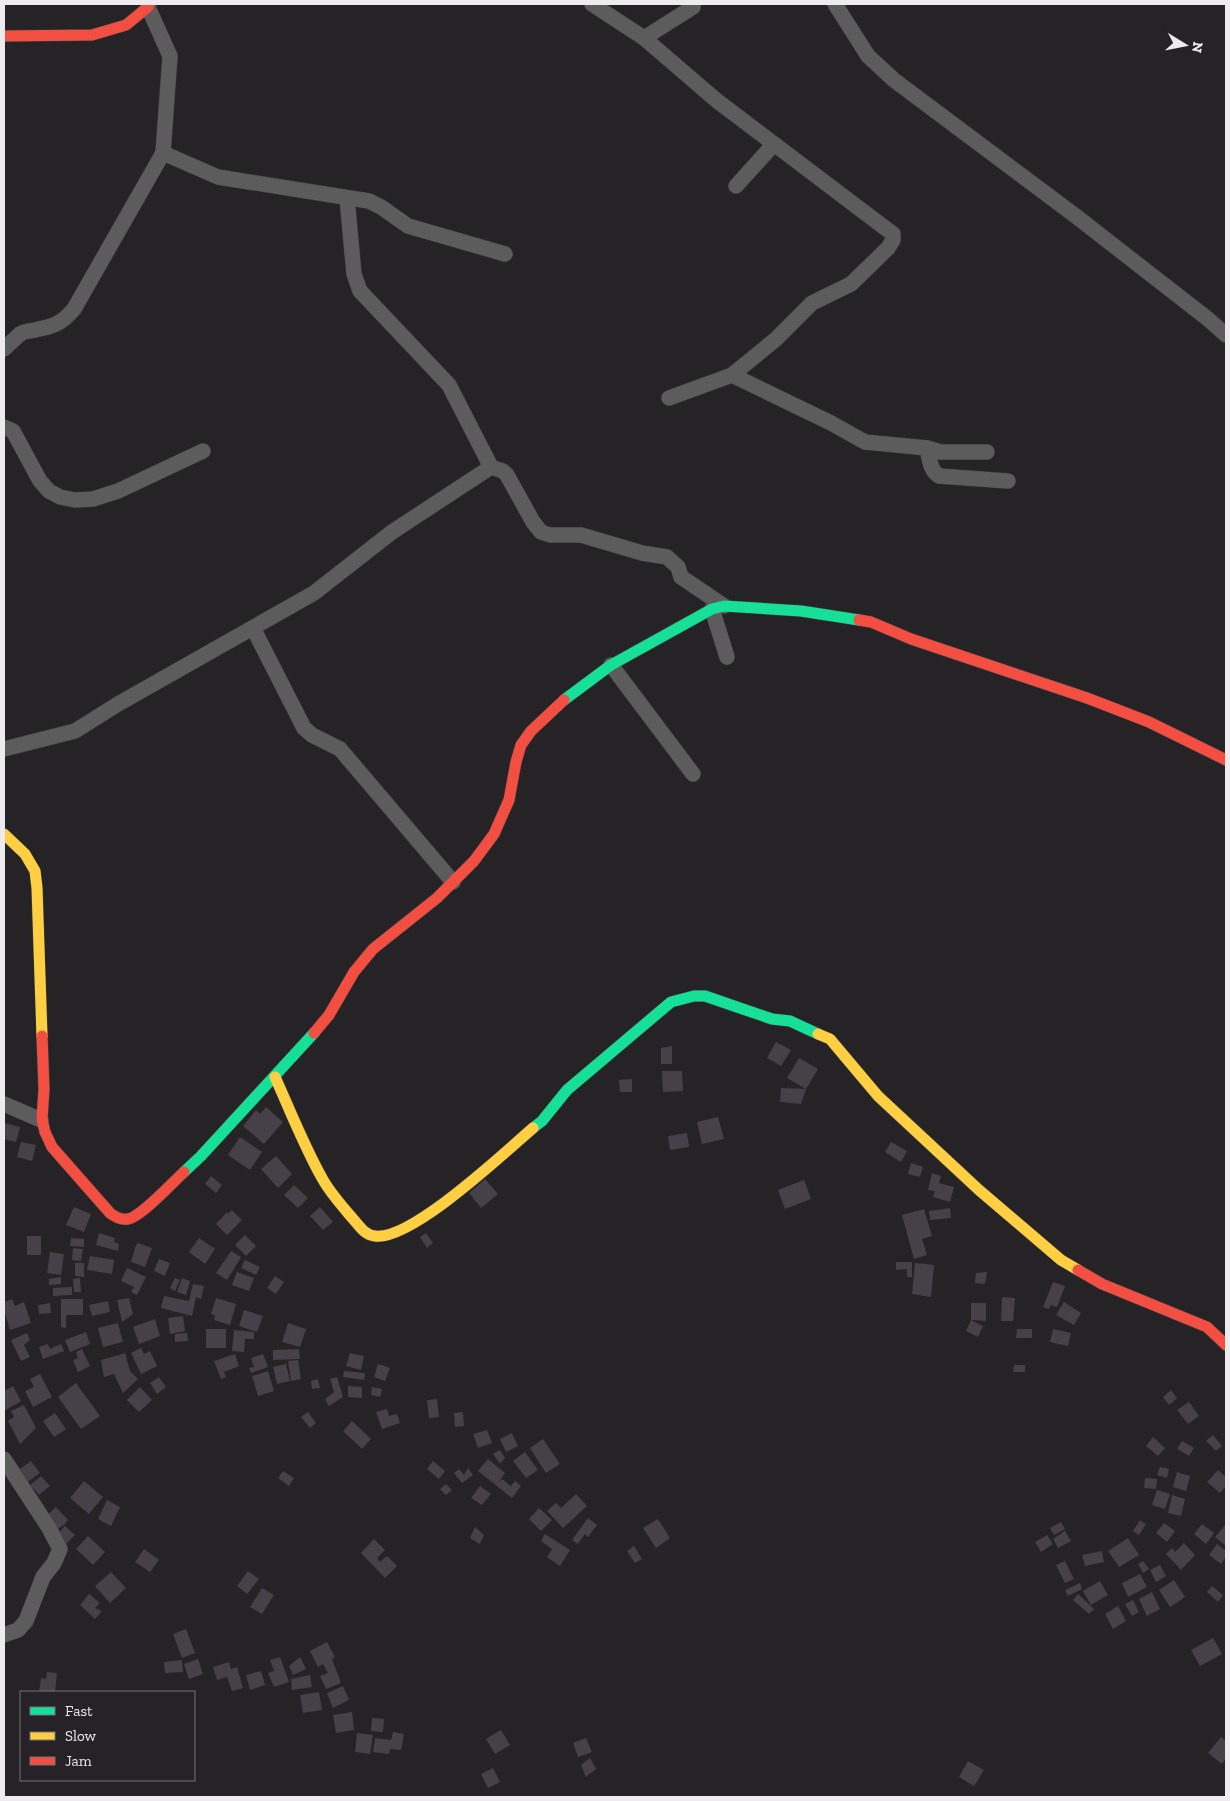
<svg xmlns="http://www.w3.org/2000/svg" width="1230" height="1801" font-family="'Zilla Slab',serif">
<rect width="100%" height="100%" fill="#252326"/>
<g fill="#464048">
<path d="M776,1042l15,8 -10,16 -14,-8z"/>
<path d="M672,1046v18h-11v-16z"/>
<path d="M799,1058l19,11 -12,20 -19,-11z"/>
<path d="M662,1071h20l1,20 -20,1z"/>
<path d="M632,1079v13h-12l-1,-12z"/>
<path d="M781,1088l25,1 -5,15 -21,-2z"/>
<path d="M266,1107l17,15 -19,22 -21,-18 13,-16 4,4z"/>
<path d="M718,1117l6,22 -22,5 -5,-22z"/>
<path d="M4,1123l16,4 -4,15 -12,-3z"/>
<path d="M687,1133l2,14 -19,3 -2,-14z"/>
<path d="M240,1137l22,15 -12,18 -22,-15z"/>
<path d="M21,1142l15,3 -4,16 -15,-4z"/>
<path d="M891,1142l16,9 -6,11 -16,-10z"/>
<path d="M276,1156l16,18 -14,14 -17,-19z"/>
<path d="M911,1163l12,4 -3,10 -12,-3z"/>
<path d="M932,1173l9,3 -2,7 15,4 -4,15 -17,-5 2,-6 -7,-1z"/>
<path d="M211,1176l11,9 -6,8 -11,-9z"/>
<path d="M485,1179l13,15 -17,14 -12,-15z"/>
<path d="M804,1180l7,19 -26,10 -7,-19z"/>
<path d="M294,1185l14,13 -10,10 -14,-13z"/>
<path d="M74,1207l17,7 -7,18 -18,-7z"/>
<path d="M320,1207l13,15 -10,8 -13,-14z"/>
<path d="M950,1208l1,10 -21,2 -1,-9z"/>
<path d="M924,1209l8,27 -10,3 5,16 -13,4 -12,-44z"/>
<path d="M232,1210l10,10 -15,15 -11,-11 11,-12 1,2z"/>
<path d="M99,1233l16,5 -1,4 5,2 -1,7 -22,-6z"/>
<path d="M426,1233l7,10 -6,5 -7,-11z"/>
<path d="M245,1235l11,11 -10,10 -11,-11z"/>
<rect x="27" y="1236" width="14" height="19"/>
<path d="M71,1238l13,1v8l-14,-1z"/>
<path d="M199,1238l16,11 -10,15 -16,-12z"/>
<path d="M138,1243l14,5 -7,19 -14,-5 5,-17z"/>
<path d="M73,1248l10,1 -2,12 -9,-1z"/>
<path d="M231,1251l10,6 -14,23 -11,-7z"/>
<path d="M50,1252l14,2 -3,21 -14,-2z"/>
<path d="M90,1256l24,4 -2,14 -25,-4z"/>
<path d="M159,1259l11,4 -5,13 -11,-5z"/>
<path d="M245,1260l15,7 -4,8 -15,-7z"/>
<path d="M896,1262h16v15h-5v-8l-11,1z"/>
<path d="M75,1263h9v14l-9,-1z"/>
<path d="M915,1263l19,2 -3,32 -19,-3z"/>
<path d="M127,1268l19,9 -9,18 -6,-3 3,-5 -13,-6z"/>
<path d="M237,1272l17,6 -5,13 -17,-6z"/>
<path d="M987,1272l-2,12 -10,-1 1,-10z"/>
<path d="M275,1276l9,6 -8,12 -9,-6z"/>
<path d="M61,1277v7l-12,1v-6z"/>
<path d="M80,1278l1,14h-7l-1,-13z"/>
<path d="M175,1278l5,2 -5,11 -5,-3z"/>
<path d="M182,1278l8,3 -4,14 -9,-3z"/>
<path d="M1053,1282l12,4 -8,21 -6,-2 -2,4 -6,-2z"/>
<path d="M193,1284l11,2 -3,13 -5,-2 -4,19 -31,-8 3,-12 25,5z"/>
<path d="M72,1287v8l-19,1v-8z"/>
<path d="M1002,1297l13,1 -2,23h-12z"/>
<path d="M129,1298l4,16 -11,8 -5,-22z"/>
<path d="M216,1298l20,6 -6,21 -16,-5 1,-5 -4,-1z"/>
<path d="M12,1299l3,7 9,-4 7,21 -21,7 -6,-20v-8z"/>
<path d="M61,1299h22v16h-17v13l-5,-1z"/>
<path d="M108,1301l2,11 -18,4 -3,-11z"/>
<path d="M1064,1302l17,11 -7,12 -18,-10z"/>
<path d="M50,1303l1,10 -12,1 -1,-9z"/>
<path d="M971,1303h15v18l-15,-1z"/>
<path d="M244,1310l19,6 -6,16 -18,-6z"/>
<path d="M183,1316l2,15 -15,3 -2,-16z"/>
<path d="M155,1319l5,17 -21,8 -6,-17z"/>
<path d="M971,1320l12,6 -5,11 -12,-6z"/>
<path d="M118,1323l5,19 -20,5 -5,-19z"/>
<path d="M288,1323l18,6 -6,18 -18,-5z"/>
<rect x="206" y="1329" width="20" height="19"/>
<path d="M1017,1329h15v9h-16z"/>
<path d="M1053,1329l18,4 -3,13 -18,-4z"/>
<path d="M234,1330l20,2v7h-9l-1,13 -12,-1z"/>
<path d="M86,1332l4,12 -20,8 -5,-12z"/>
<path d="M27,1333l3,7 -6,5 6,12 -9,4 -10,-21z"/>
<path d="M187,1333l1,8 -13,1v-8z"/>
<path d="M48,1344l2,5 11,-5 3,7 -21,8 -4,-12z"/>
<path d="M141,1348l3,6 6,-3 7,15 -16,8 -10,-21z"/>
<path d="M82,1349l8,17 -12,6 -5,-12 5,-2 -2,-6z"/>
<path d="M299,1349l1,10 -27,1v-10z"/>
<path d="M125,1353l5,18 8,8 -15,14 -9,-19 -10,3 -3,-17z"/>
<path d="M350,1353l14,3 -3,14 -15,-4z"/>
<path d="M235,1354l4,12 -15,6 2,5 -5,2 -7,-18z"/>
<path d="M263,1354l5,13 -17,6 -2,-5 5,-1 -3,-9z"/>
<path d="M298,1360l3,19 -10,2 -3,-20z"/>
<path d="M286,1364l4,17 -13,3 -4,-17z"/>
<path d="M378,1364l12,4 -5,13 -11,-4z"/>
<path d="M1014,1365h11v7h-12z"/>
<path d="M268,1371l6,20 -16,5 -6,-20z"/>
<path d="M344,1371l21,2 -1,7 -21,-3z"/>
<path d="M40,1374l12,23 -19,10 -8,-16 9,-4 -4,-8z"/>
<path d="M159,1377l7,10 -9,7 -7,-11z"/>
<path d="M337,1377l6,20 -14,9 -4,-7 9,-7 -4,-13z"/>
<path d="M318,1379l2,9 -8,1 -1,-8z"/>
<path d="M76,1383l24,33 -19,13 -23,-32z"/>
<path d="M13,1386l8,15 -17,10v-20z"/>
<path d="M348,1386l14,1v11l-14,-1z"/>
<path d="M140,1387l12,13 -13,12 -12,-12z"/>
<path d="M372,1387l10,2 -2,8 -9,-2z"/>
<path d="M1171,1390l6,8 -8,7 -6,-8z"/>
<path d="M437,1399l2,18 -10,1 -2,-18z"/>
<path d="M1189,1402l10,14 -11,8 -11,-14z"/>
<path d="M24,1405l12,23 -16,16 -12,-23 6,-4 -3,-6z"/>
<path d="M387,1409l2,7 8,-2 3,9 -18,6 -6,-17z"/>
<path d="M308,1412l8,11 -6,5 -9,-11z"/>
<path d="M463,1412l1,14 -9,1 -1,-14z"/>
<path d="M55,1413l11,16 -12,8 -11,-16z"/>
<path d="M352,1421l19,18 -9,10 -19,-18z"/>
<path d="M487,1430l5,13 -14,5 -5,-14z"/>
<path d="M512,1433l6,13 -12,6 -6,-13z"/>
<path d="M1213,1435l9,11 -6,5 -10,-10z"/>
<path d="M1153,1437l12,11 -7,8 -12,-10z"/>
<path d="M543,1439l17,25 -14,9 -16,-25z"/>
<path d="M1182,1441l12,7 -5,8 -12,-7z"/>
<path d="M500,1450l5,8 -5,6 -7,-10z"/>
<path d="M525,1452l13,18 -12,8 -13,-17z"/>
<path d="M488,1459l17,14 -7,10 4,-4 9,7 4,-5 6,5 -9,12 -34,-27z"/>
<path d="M31,1461l9,12 -14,10 -9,-12z"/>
<path d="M433,1461l12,10 -6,8 -12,-10z"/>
<path d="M1160,1467l9,2 -2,9 -10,-3z"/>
<path d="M468,1468l5,7 -11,8 -8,-10 5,-4 5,6z"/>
<path d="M1218,1470l8,7v9l-6,7 -13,-11z"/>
<path d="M283,1471l11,7 -5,8 -11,-8z"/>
<path d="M1177,1472l13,4 -4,15 -13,-4z"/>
<path d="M41,1476l9,10 -11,9 -9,-10z"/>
<path d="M1145,1478l12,1 -1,10 -12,-1z"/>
<path d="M84,1481l19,16 -14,17 -19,-16z"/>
<path d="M446,1484l6,6 -6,5 -6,-6z"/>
<path d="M480,1486l11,8 -9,11 -11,-7z"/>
<path d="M1157,1490l13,4 -5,15 -13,-4z"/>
<path d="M576,1494l11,12 -24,22 -16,-17 9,-8 5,5z"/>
<path d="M1172,1495l13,4 -4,17 -13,-3z"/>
<path d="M107,1500l13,7 -9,19 -13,-7z"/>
<path d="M56,1507l12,13 -3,4 -10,7 -11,-13z"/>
<path d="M539,1508l13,12 -11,11 -12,-12z"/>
<path d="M588,1518l9,7 -9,12 -3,-3 -7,10 -6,-4z"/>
<path d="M658,1519l12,19 -14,10 -13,-20z"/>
<path d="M1140,1520l6,4 -7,11 -6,-4z"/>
<path d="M1061,1522l4,7 -11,6 -4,-7z"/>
<path d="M1164,1523l11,8 -8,11 -11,-9z"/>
<path d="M1202,1524l12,9 -8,11 -12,-10z"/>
<path d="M1226,1524v20l-1,1 -10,-8z"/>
<path d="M65,1526l10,9 -11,11 -9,-10z"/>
<path d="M475,1527l9,8 -4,9 -10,-6z"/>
<path d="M1065,1531l6,10 -13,7 -5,-9z"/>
<path d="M545,1534l25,16 -10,16 -13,-9 5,-8 -11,-8z"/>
<path d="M1047,1535l6,9 -12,8 -6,-10z"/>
<path d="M88,1536l17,16 -12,13 -17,-16z"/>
<path d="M1128,1538l11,17 -20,12 -11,-16z"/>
<path d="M374,1539l11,11 -8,8 3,4 7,-6 10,10 -12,12 -24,-25z"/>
<path d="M1184,1543l11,12 -14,15 -15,-16 6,-6 3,4z"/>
<path d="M1217,1544l9,7v6l-5,7 -12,-9z"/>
<path d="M634,1546l8,13 -7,4 -8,-12z"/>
<path d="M144,1549l15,11 -9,12 -15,-10z"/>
<path d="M1102,1551l2,11 -19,4 -3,-11z"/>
<path d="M1065,1561l9,18 -9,4 -9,-18z"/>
<path d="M1143,1561l6,8 -6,4 -5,-9z"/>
<path d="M1160,1565l6,11 -10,6 -6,-12z"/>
<path d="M248,1571l11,8 -12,15 -10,-8z"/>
<path d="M111,1572l15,16 -16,15 -15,-17z"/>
<path d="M1140,1574l7,13 -19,10 -6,-14z"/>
<path d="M1174,1580l11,17 -15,10 -11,-17z"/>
<path d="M1100,1581l8,14 -17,10 -8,-14z"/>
<path d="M1080,1583l2,6 -14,7 -3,-6z"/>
<path d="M1212,1586l11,9 -5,7 -11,-10z"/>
<path d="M262,1588l12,7 -12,19 -12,-7z"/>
<path d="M1152,1592l8,17 -13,7 -8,-17z"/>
<path d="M89,1594l11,9 -5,5 7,3 -7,8 -15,-14z"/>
<path d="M1078,1594l16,15 -5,5 -16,-14z"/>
<path d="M1133,1600l6,12 -7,4 -7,-12z"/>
<path d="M1118,1606l8,15 -13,8 -8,-15z"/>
<path d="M186,1629l9,24 -13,5 -9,-24z"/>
<path d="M1213,1638l9,16 -22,12 -9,-16z"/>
<path d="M327,1642l8,15 -3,2 9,24 -15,6 -6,-13 8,-3 -5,-9 -5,3 -8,-16z"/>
<path d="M280,1657l9,25 -15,5 -6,-14 6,-2 -4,-11z"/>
<path d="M300,1657l6,12 -13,6 -4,-9z"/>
<path d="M198,1659l5,15 -14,5 -5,-15z"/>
<path d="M182,1660l1,12 -18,1 -1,-11z"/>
<path d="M229,1662l2,7 6,-2 6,21 -11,3 -5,-14 -10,3 -4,-13z"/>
<path d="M261,1671l4,14 -15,5 -4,-15z"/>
<path d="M47,1672l10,1 -2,19h-16l2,-14 5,1z"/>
<path d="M310,1675l2,12 -20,3 -1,-11z"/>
<path d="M343,1686l6,14 -16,8 -6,-15z"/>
<path d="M319,1692l3,18 -19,3 -3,-18z"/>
<path d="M352,1712l2,18 -18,3 -3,-18z"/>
<path d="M372,1718l12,1 -1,13 -12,-1z"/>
<path d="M501,1730l9,15 -15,9 -9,-15z"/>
<path d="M393,1732l11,2 -3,16 -11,-1 -1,5 -16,-2 2,-14 16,2z"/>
<path d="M357,1733l16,2 -3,19 -15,-2z"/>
<path d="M1221,1737l5,4v17l-4,6 -14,-11z"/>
<path d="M586,1738l6,14 -14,5 -5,-14z"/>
<path d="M590,1758l6,11 -10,8 -5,-12z"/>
<path d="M968,1761l16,9 -10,16 -15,-9z"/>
<path d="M493,1768l7,14 -12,6 -7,-14z"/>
</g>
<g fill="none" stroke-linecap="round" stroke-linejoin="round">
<defs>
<g id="street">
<path d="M592,4l52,34 72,62 177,134v6l-5,8 -37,36 -39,19 -36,36 -44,36 -63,23"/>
<path d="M835,4l33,52 26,24 183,137 131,102 18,16"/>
<path d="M644,38l49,-31"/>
<path d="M163,153l55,24 151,24 12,6 27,19 97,28"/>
<path d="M736,186l38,-42"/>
<path d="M347,198l7,76 6,17 89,94 42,82 12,4 4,4 26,47 8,10 9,3h31l61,18 25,4 11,10 3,10 43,29"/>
<path d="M4,349l16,-15 4,-2c24,-5 34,-4 50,-23l89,-156 7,-97 -22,-49"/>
<path d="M732,375l99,48 34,19 62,6 14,4h46"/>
<path d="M4,427l9,4 27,50 9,10 11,6 15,3 18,-1 25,-8 85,-40"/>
<path d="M927,448c2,9 3,23 12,28l69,5"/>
<path d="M712,609l15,48"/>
<path d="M253,628l51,100 8,7 28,14 113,133"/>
<path d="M611,665l82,109"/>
<path d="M4,749l71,-18 43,-27 196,-111 78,-61 99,-65"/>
<path d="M4,1104l37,16"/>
<path d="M4,1459l45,69 11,21 -6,14 -11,14 -17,44 -8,9 -14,5"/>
</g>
<g id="fast">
<path d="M564,700l47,-35 101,-56 12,-3 77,5 58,9"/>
<path d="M533,1128l9,-7 25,-31 104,-88 23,-6h11l67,23 18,2 28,13"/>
<path d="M184,1172l17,-16 113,-123"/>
</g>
<g id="slow">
<path d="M4,834l21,20 10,17 2,17 5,148"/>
<path d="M818,1034l12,5 48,57 101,94 82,70 17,10"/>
<path d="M275,1077c15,33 29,69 47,101 8,15 21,29 32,42 6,7 11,15 21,16 36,5 129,-83 158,-108"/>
</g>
<g id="jam">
<path d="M4,36l88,-1 34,-10 22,-18 1,-3"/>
<path d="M859,620l12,2 40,17 176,59 62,24 77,38"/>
<path d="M314,1033l15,-18 25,-43 19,-23 64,-51 37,-37 20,-27 15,-34 7,-38 5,-17 10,-14 33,-31"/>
<path d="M42,1036l2,53 -2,30 3,13 7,15 58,66c5,4 11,7 18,6 13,-2 45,-37 56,-47"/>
<path d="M1078,1270l24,14 105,43 19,18"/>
</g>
</defs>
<use href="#street" stroke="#414041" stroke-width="16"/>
<use href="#fast" stroke="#414041" stroke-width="12"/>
<use href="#slow" stroke="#414041" stroke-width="12"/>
<use href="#jam" stroke="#414041" stroke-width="12"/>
<use href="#street" stroke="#5d5c5d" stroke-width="15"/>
<use href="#fast" stroke="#16e098" stroke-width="11"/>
<use href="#slow" stroke="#ffcf43" stroke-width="11"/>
<use href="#jam" stroke="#f24e42" stroke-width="11"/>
</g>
<rect width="1230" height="1801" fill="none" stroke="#eeebef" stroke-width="10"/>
<rect x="20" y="1691" width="175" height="90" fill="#262227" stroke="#767277"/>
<rect x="30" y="1707" width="25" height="8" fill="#16e098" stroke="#767277"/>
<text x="65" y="1716" font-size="15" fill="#eeebef">Fast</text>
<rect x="30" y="1732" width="25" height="8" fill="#ffcf43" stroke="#767277"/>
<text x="65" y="1741" font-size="15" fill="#eeebef">Slow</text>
<rect x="30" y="1757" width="25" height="8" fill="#f24e42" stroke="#767277"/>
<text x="65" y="1766" font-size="15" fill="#eeebef">Jam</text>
<g transform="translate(1185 45) rotate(100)" stroke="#262227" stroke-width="4" paint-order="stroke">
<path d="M0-4L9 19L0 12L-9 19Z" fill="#eeebef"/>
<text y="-8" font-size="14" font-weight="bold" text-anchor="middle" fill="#eeebef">N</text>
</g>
</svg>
